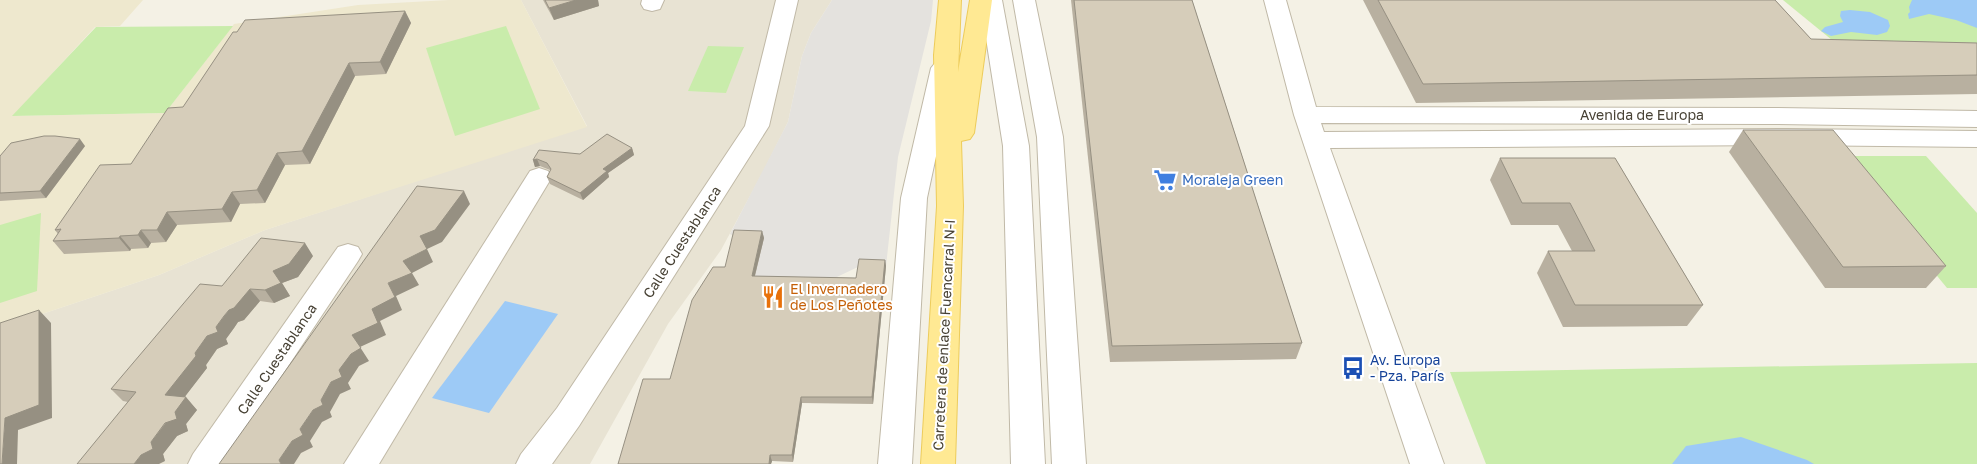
<svg xmlns="http://www.w3.org/2000/svg" width="1977" height="464" font-family="'Golos Text',sans-serif">
<rect width="100%" height="100%" fill="#f4f1e5"/>
<path fill="#e8e3d3" d="M521,0h311l-21,33 -9,23 -14,66 -22,44 -45,84 -53,74 -78,140h-590v-136l159,-53 106,-45 322,-104z"/>
<path fill="#eee8ce" d="M0,0h143l-23,26 -25,1 -82,89 152,-3 69,-89 124,-19 91,-5h72l66,127 -322,103 -106,45 -159,53z"/>
<g fill="#c9ecab">
<path d="M1783,0h194v47l-134,2z"/>
<path d="M233,26l-68,87 -153,3 84,-89z"/>
<path d="M506,26l34,83 -85,27 -29,-88z"/>
<path d="M708,46l36,1 -18,46 -38,-2z"/>
<path d="M1839,156h87l51,57v75h-30z"/>
<path d="M41,213l-4,78 -37,12v-78z"/>
<path d="M1977,363v101h-491l-36,-92z"/>
</g>
<path fill="#e4e2de" d="M832,0h101l-2,21 -33,136 -12,109h-26l-40,19 -67,-2 -17,-46 -6,-3 58,-112 14,-66 9,-23z"/>
<g fill="#9dcaf6">
<path d="M1912,0h65v28l-21,-8 -27,-6 -20,5 -1,-5 2,-2 -1,-5z"/>
<path d="M1850,10l20,2 18,8 2,6 -3,6 -10,3 -26,-3 -20,4 -10,-5 4,-4 18,-5 -3,-6 1,-5z"/>
<path d="M505,301l53,13 -69,99 -57,-15z"/>
<path d="M1741,437l66,23 7,4h-142l14,-18z"/>
</g>
<g fill="none" stroke-linecap="round" stroke-linejoin="round">
<defs>
<g id="minor">
<path d="M642,0h22l-4,9 -8,2 -8,-2 -3,-5z"/>
<path d="M776,0h22l-29,126 -190,300 -27,38h-36l5,-10 36,-46 188,-282z"/>
<path d="M980,0h22l27,146 16,318h-34l-8,-318z"/>
<path d="M1013,0h22l28,137 23,327h-34l-15,-327z"/>
<path d="M1264,0h22l30,107 459,1 202,3v16l-202,-3 -454,-1 3,9 464,-3 189,2v16l-189,-2 -458,3 114,316h-34l-116,-349z"/>
<path d="M943,61l8,2 4,5 -28,130 -15,266h-34l23,-266 30,-130 4,-5z"/>
<path d="M539,168l9,3 4,6 -173,287h-35l186,-293z"/>
<path d="M348,244l10,3 4,7 -4,7 -135,203h-35l5,-10 145,-207z"/>
</g>
<path id="primary" d="M939,0h22l-3,72 12,-72h22l-18,133 -4,6 -9,2 2,65 -8,258h-34l16,-258 -3,-151z"/>
</defs>
<use href="#minor" stroke="#c0b9a7" stroke-width="2"/>
<use href="#primary" stroke="#edcc5b" stroke-width="2"/>
<use href="#minor" fill="#fff" fill-rule="evenodd"/>
<use href="#primary" fill="#ffe993" fill-rule="evenodd"/>
</g>
<g fill="#b8b0a0">
<path d="M543,0h55l1,6 -45,14z"/>
<path d="M1071,0h121l110,343 -6,16 -186,3z"/>
<path d="M1363,0h412l36,39 166,4v51l-561,9z"/>
<path d="M405,11l6,12 -25,51 -31,2 -45,88 -25,1 -20,38 -25,1 -9,18 -54,3 -11,17 -15,1 -3,5 -17,1 -1,2 -66,3 -11,-13 5,-7 -3,-4 76,-66 52,-57z"/>
<path d="M1743,130l203,136 -20,22h-101l-96,-136z"/>
<path d="M85,146l-39,52 -46,3v-45z"/>
<path d="M632,148l2,7 -26,18 1,4 -26,23 -33,-16 -3,-7 3,-6v-1l-10,-4 -5,1 -2,-7z"/>
<path d="M1500,158h115l88,147 -16,21 -124,1 -26,-54 11,-22h24l-14,-26h-47l-21,-45z"/>
<path d="M762,231l2,7 -9,38 101,2 29,-18 1,6 -13,138 -71,-1 -9,59 -21,-1 -1,3h-153z"/>
<path d="M313,256l-15,21 -16,6 8,13 -16,7 -14,-2 -16,19 -6,2 -4,6 -8,11 2,5 -11,5 -11,16 1,3 -23,29 13,13 -11,14 2,7 -11,5 -14,18 2,7 -37,-59 -5,-1 -12,-12 111,-103z"/>
</g>
<g fill="#969082">
<path d="M576,0h22l1,6 -45,14 -5,-12z"/>
<path d="M405,11l6,12 -25,51 -6,-12z"/>
<path d="M349,63l6,13 -45,88 -8,-13z"/>
<path d="M80,139l5,7 -39,52 -6,-7z"/>
<path d="M632,148l2,7 -26,18 1,4 -26,23 -3,-7 23,-24z"/>
<path d="M277,153l8,12 -20,38 -8,-13z"/>
<path d="M537,159l3,7 -5,1 -2,-7z"/>
<path d="M464,191l6,13 -28,38 -15,7 6,13 -21,11 7,12 -23,11 6,14 -22,11 6,14 -26,12 9,14 -10,5 -11,17 3,6 -11,5 -10,18 2,5 -10,5 -12,19 3,6 -12,6 -7,11h-13l-2,-4 34,-50 8,-10 10,-18 8,-12 13,-35 20,-26 48,-73z"/>
<path d="M232,192l8,12 -9,18 -9,-13z"/>
<path d="M167,212l10,13 -11,17 -9,-12z"/>
<path d="M141,230l10,13 -3,5 -10,-13z"/>
<path d="M762,231l2,7 -11,45 -1,-7z"/>
<path d="M120,236l11,13 -1,2 -11,-13z"/>
<path d="M305,243l8,13 -15,21 -16,6 8,13 -16,7 -9,-13 8,-19z"/>
<path d="M885,260l1,6 -13,138 -1,-7z"/>
<path d="M250,289l10,12 -16,19 -6,2 -4,6 -8,11 2,5 -11,5 -11,16 1,3 -30,39 -12,-12 42,-59 9,-9 13,-17z"/>
<path d="M39,310l12,13 1,95 -34,12 -1,34h-15l3,-46z"/>
<path d="M186,397l11,13 -11,14 2,7 -11,5 -14,18 2,7 -6,3h-25z"/>
<path d="M801,397l1,6 -9,59 -1,-7z"/>
<path d="M770,455l2,6 -1,3h-2z"/>
</g>
<g fill="#d6cdba" stroke="#969082">
<path d="M545,0h31l-27,8z"/>
<path d="M1074,0h118l110,343 -190,3z"/>
<path d="M1378,0h397l36,39 166,4v32l-554,9z"/>
<path d="M405,11l-25,51 -31,1 -47,88 -25,2 -20,37 -25,2 -10,17 -55,3 -10,18h-16l-3,5 -18,1 -1,2 -66,3 8,-12 -6,1 45,-65 31,-1 37,-56 15,-1 50,-75h4l8,-12z"/>
<path d="M1743,130h90l113,136 -103,1z"/>
<path d="M607,134l25,14 -29,21 4,2 -27,22 -33,-16 4,-8 -4,-6 -10,-4 -4,1 6,-10 41,4z"/>
<path d="M44,136h11l25,3 -40,52 -40,2v-37l11,-13z"/>
<path d="M1500,158h115l88,147h-128l-27,-54h47l-25,-48h-48z"/>
<path d="M417,186l47,5 -29,39 -15,6 7,13 -24,12 9,12 -24,10 7,14 -23,12 6,14 -26,12 9,13 -10,6 -12,16 3,7 -11,5 -10,18 2,5 -10,5 -13,19 3,6 -11,6 -13,19 2,4h-62z"/>
<path d="M734,230l28,1 -10,45 104,2 3,-19 26,1 -13,137h-71l-9,58h-22l-1,9h-151l25,-85h27l22,-79 21,-33h12z"/>
<path d="M261,238l44,5 -16,21 -16,7 8,12 -16,7 -15,-1 -16,19 -5,2 -5,6 -8,11 2,5 -11,4 -12,17 1,3 -31,39 21,2 -11,15 2,7 -12,4 -14,19 2,7 -12,6 -7,9h-57l59,-72 -25,-3 89,-105 22,2z"/>
<path d="M39,310v95l-34,13 -3,46h-2v-141z"/>
</g>
<defs>
<symbol id="supermarket-bare" viewBox="-9 -9 18 18"><path d="M-6-5.5h2.5l.6 2H6L4.5 2H-2.5L-4.4-4H-6ZM-1.5 3.2a1.3 1.3 0 1 0 .1 0ZM3 3.2a1.3 1.3 0 1 0 .1 0Z" fill="#3f7fe0" stroke="#fff" stroke-width="2.5" paint-order="stroke"/></symbol>
<symbol id="restaurant-bare" viewBox="-9 -9 18 18"><path d="M-5-6h1v4h1v-4h1v4h1v-4h1v5L-1.5 .5V6h-2V.5L-5-1ZM5-6V6H3V1.5H1.5Q1.5-4 5-6Z" fill="#e8710a" stroke="#fff" stroke-width="2.5" paint-order="stroke"/></symbol>
<symbol id="bus-bare" viewBox="-9 -9 18 18"><path d="M-5-6H5V4H4V6H2V4H-2V6H-4V4H-5ZM-3.5-4V0h7V-4ZM-3.5 1.2v1.5H-2V1.2ZM2 1.2v1.5H3.5V1.2Z" fill="#1a4fb4" stroke="#fff" stroke-width="2.5" paint-order="stroke"/></symbol>
</defs>
<g fill-rule="evenodd">
<use href="#supermarket-bare" x="1149" y="164" width="32" height="32"/>
<use href="#restaurant-bare" x="757" y="281" width="32" height="32"/>
<use href="#bus-bare" x="1337" y="352" width="32" height="32"/>
</g>
<g text-anchor="middle" stroke-width="4" stroke-linejoin="round" paint-order="stroke">
<g font-size="14" fill="#474134" stroke="#fff">
<text x="1642" y="120">Avenida de Europa</text>
<text transform="translate(682 242) rotate(-57)" y="5">Calle Cuestablanca</text>
<text transform="translate(944 335) rotate(-87)" y="5">Carretera de enlace Fuencarral N-I</text>
<text transform="translate(277 359) rotate(-56)" y="5">Calle Cuestablanca</text>
</g>
<g font-size="14" fill="#366cbe" stroke="#fff" text-anchor="start">
<text x="1182" y="185">Moraleja Green</text>
</g>
<g font-size="14" fill="#c56008" stroke="#fff" text-anchor="start">
<text x="790" y="294">El Invernadero<tspan x="790" dy="16">de Los Peñotes</tspan></text>
</g>
<g font-size="14" fill="#164399" stroke="#fff" text-anchor="start">
<text x="1370" y="365">Av. Europa<tspan x="1370" dy="16">- Pza. París</tspan></text>
</g>
</g>
</svg>
